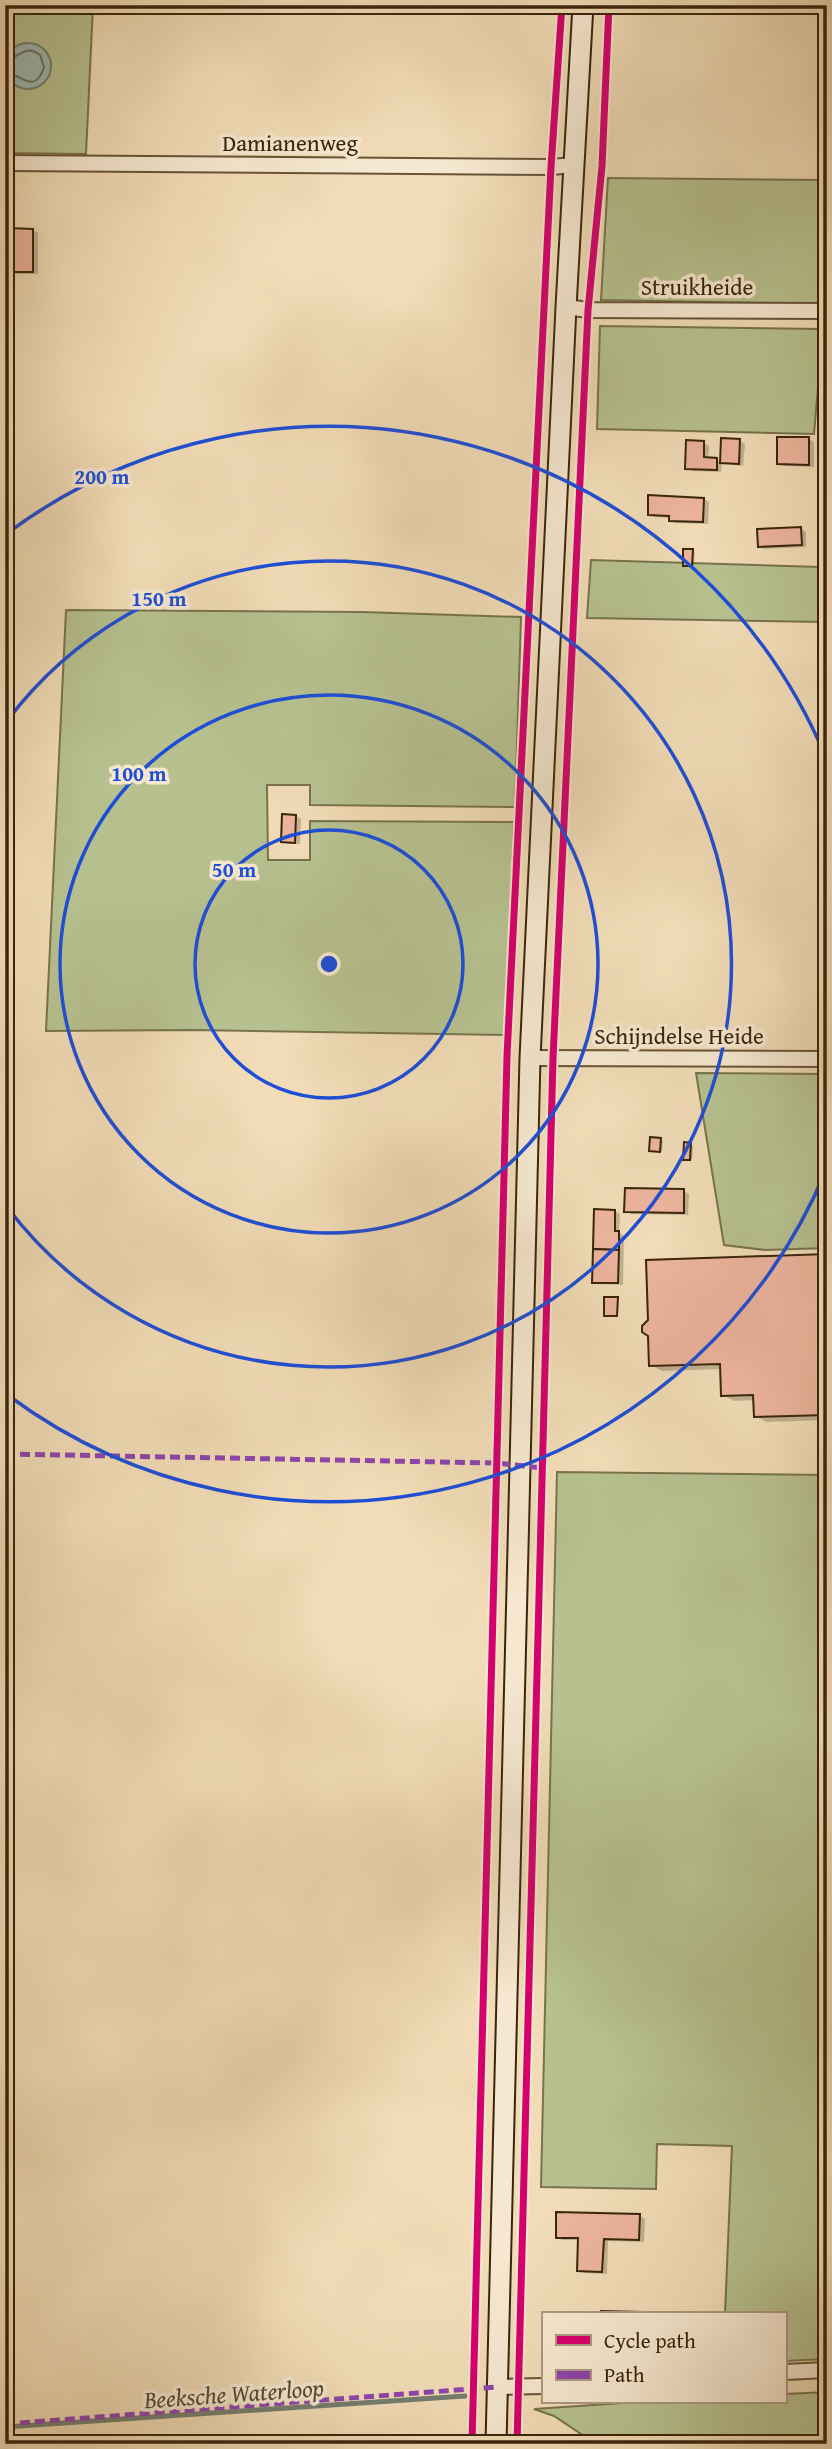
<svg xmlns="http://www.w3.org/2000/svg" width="832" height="2449" font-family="'Gentium Book Plus',serif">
<rect width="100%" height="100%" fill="#f1dcb7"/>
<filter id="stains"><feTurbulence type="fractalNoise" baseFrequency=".00286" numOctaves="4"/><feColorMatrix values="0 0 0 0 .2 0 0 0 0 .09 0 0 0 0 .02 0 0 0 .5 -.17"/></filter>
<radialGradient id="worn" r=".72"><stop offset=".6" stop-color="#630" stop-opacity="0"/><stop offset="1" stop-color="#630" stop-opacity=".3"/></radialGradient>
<g fill="#b7c190" stroke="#78734e" stroke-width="2">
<path d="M5,5h88l-7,149 -81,-1v-81l8,12 13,5 23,-13 2,-14 -26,-19 -13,5 -7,12z"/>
<path d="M608,178l219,2v124l-226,-4z"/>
<path d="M600,326l223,3 -9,105 -217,-5z"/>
<path d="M821,480h6v142l-240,-4 4,-58 229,7z"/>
<path d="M66,610l296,2 159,5 -6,190 -205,-2v-20h-43l1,75h42v-39l204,1 -9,213 -312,-5 -147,1z"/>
<path d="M696,1073l131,1v174l-62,2 -41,-5z"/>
<path d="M557,1472l270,3v884l-42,2v-47h-60l7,-168 -75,-2 -1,45 -115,-2z"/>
<path d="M827,2392v52h-231l-42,-28 -20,-7 104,-7h147v-8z"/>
</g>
<circle fill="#9bbab3" stroke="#747e70" stroke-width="2" cx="28" cy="66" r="23"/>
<g fill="#0003">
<path d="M33,230l5,3v41h-28l-5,-3v-19h4z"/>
<path d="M809,439l5,3v25l-30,-1 -6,-3z"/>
<path d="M723,440l17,1 5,3 -2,22 -16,-2 -5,-2 -1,10 -29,-1 -5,-3 1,-26 16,1 5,3 -1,13 14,3z"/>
<path d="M704,499l5,3 -1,22 -33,-1 -4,-5 -16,-1 -6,-3z"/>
<path d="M801,529l5,3v15l-42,2 -5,-3z"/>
<path d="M693,551l2,1 -1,14h-8z"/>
<path d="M296,816l5,3 -1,25h-12l-6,-3z"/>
<path d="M651,1139l12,2 -1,11 -12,-2z"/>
<path d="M691,1145l2,1 -1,14h-5z"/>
<path d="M684,1191l5,3 -1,21 -57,-1 -5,-3z"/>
<path d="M615,1211l5,3 -1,19 5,3 -1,49 -24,-1 -5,-2z"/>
<path d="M827,1256v164l-61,2 -10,-6 -1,-16 -21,1 -11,-6 -1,-26 -60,2 -11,-6z"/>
<path d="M640,2216l5,3 -1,23 -36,-1 -1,33 -23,-1 -5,-3 1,-30h-18l-5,-3z"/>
</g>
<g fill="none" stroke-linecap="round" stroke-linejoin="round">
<path stroke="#6a7060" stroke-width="2" d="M5,60c14,-1 19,-17 35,-5l4,12c-9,29 -24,7 -39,4"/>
<path stroke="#747e70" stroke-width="5" d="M5,2427l460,-31"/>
</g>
<g fill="#ecb49d" stroke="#3a250c" stroke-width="2">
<path d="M8,228l25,1v43h-28z"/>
<path d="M777,437h32v28l-32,-1z"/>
<path d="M721,438l19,1 -1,25 -19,-1z"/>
<path d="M686,440l18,1v16l13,1v12l-32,-1z"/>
<path d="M648,495l56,3 -1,24 -34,-1v-5l-21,-1z"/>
<path d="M801,527l1,18 -44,2 -1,-18z"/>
<path d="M683,549h10l-1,17h-9z"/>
<path d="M282,814l14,1 -1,28 -14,-1z"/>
<path d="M650,1137l11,1 -1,14 -11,-1z"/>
<path d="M684,1142l7,1 -1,17h-7z"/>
<path d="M625,1188l59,1v24l-60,-1z"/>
<path d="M594,1209l21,1v21h4v19l-26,-1z"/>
<path d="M593,1249l26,1 -1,33h-26z"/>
<path d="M827,1254v161l-73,2 -1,-22 -32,1 -1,-32 -71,2 -1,-30 -6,-4v-6l6,-6 -2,-60z"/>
<path d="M604,1297h14l-1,19h-13z"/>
<path d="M556,2212l84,2 -1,26 -35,-1 -2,33 -25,-1 1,-33h-22z"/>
<path d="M601,2311l85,2v1h-85z"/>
</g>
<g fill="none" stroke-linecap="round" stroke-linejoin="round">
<defs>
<g id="street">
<path d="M5,163l546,4 23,-2"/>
<path d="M566,307l22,3 239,1"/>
<path d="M530,1058l297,1"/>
<path d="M785,2372l42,-2"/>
<path d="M497,2387l46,-1"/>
</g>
<path id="secondary" d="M496,2444l34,-1386 36,-751 17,-302"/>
</defs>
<use href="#street" stroke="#685337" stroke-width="18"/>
<use href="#secondary" stroke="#3a250c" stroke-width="23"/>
<use href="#street" stroke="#f6e8d0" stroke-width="14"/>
<use href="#secondary" stroke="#f6e8d0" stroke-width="19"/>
<g stroke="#8e44ad" stroke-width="5" stroke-dasharray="10 5" stroke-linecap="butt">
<path d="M5,1454l492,9 45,5"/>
<path d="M5,2424l492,-37"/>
</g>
<defs>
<g id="cycleway">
<path d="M472,2444l35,-1388 44,-889 11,-162"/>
<path d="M517,2444l36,-1386 35,-748 14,-144 7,-161"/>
</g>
</defs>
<use href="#cycleway" stroke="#f6e8d0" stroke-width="11"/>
<use href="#cycleway" stroke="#d6006c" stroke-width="7"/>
</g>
<g fill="none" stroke="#1d4ed8" stroke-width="3.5">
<circle cx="329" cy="964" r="134"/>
<circle cx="329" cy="964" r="269"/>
<path d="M7 721A403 403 0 1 1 7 1207"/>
<path d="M826 1170A538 538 0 0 1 9 1396M9 532A538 538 0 0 1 826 758"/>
</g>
<g text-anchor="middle" stroke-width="7" stroke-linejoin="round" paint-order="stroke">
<g font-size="23" fill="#3a250c" stroke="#f6e8d0">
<text x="290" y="151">Damianenweg</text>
<text x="697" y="295">Struikheide</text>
<text x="679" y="1044">Schijndelse Heide</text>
</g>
<g font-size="24" font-style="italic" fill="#524a36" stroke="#f6e8d0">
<text transform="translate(234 2394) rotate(-4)" y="8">Beeksche Waterloop</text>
</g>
</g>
<circle cx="329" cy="964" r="10" fill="#1d4ed8" stroke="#f6e8d0" stroke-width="3.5"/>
<g font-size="21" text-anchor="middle" font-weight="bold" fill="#1d4ed8" stroke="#f6e8d0" stroke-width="7" stroke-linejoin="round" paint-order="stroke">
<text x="102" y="484">200 m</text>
<text x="159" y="606">150 m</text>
<text x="139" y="781">100 m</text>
<text x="234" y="877">50 m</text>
</g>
<rect width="832" height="2449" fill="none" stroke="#f1dcb7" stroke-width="28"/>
<rect x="7" y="7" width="818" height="2435" fill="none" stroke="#3a250c" stroke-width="3.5"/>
<rect x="14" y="14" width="804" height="2421" fill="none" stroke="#3a250c" stroke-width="2"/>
<rect x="542" y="2312" width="245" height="91" fill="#f6e8d0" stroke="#ab9a82" stroke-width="2"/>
<rect x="556" y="2335" width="35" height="10" fill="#d6006c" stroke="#ab9a82" stroke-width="2"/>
<text x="604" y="2348" font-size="21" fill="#3a250c">Cycle path</text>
<rect x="556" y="2370" width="35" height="10" fill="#8e44ad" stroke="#ab9a82" stroke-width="2"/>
<text x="604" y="2382" font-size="21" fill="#3a250c">Path</text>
<rect width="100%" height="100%" filter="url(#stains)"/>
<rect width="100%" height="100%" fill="url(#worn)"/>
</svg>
